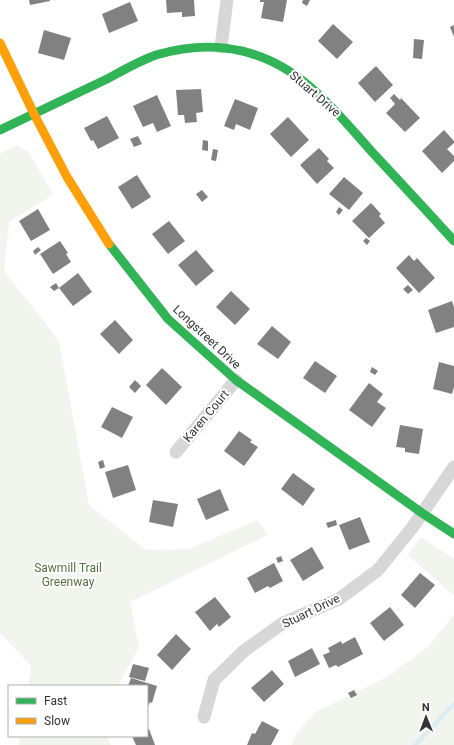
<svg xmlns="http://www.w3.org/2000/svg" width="454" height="745" font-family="Roboto,sans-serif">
<rect width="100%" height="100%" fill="#fff"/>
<g fill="#f1f5ed">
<path d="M18,145l11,7 24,43 -44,27 -5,49 55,70 30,164 57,45 43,-1 69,-29 10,15 -138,67 9,45 -21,39h-90l3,-20 -31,-33v-480z"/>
<path d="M421,537l33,22v37l-46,-41z"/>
<path d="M454,614v131h-162l3,-10 21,-23 71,-35 42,-31z"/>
<path d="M20,736h86l5,9h-92z"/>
</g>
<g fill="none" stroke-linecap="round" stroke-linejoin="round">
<path stroke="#ddebf3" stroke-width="4.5" d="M415,745l39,-41"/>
</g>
<g fill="#818181">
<path d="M29,0h21v1l-20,4z"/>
<path d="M166,0h28l1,16 -13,1v-5l-15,1z"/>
<path d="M260,0h27l-4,22 -22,-4 3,-16h-4z"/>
<path d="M303,0h7l-3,6 -5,-3z"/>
<path d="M130,2l8,19 -29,12 -7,-19z"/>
<path d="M333,24l20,18 -16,17 -19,-18z"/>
<path d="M454,25v12l-4,-10z"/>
<path d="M44,30l27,8 -7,22 -26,-7z"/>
<path d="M414,39l10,1 -2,19 -9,-1z"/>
<path d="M376,66l17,19 -18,17 -17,-19z"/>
<path d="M201,89l2,23 -7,1 1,9 -12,1 -1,-8h-6l-2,-25z"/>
<path d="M394,94l6,6 1,-2 19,20 -15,14 -19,-19 9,-9 -5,-6z"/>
<path d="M157,95l14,31 -14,6 -4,-9 -10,4 -10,-21z"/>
<path d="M235,99l23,9 -8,22 -14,-6 -2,6 -10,-4z"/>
<path d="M107,116l12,22 -21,11 -5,-9 -2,1 -7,-13z"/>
<path d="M288,117l21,23 -18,17 -21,-23z"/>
<path d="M444,130l10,11v2l-7,6 7,7v5l-12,12 -20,-22z"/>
<path d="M138,136l4,8 -8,3 -4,-8z"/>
<path d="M203,140l5,1v10l-6,-1z"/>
<path d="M319,148l10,11 -2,2 7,7 -17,16 -17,-19z"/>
<path d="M213,149l5,1 -2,11 -5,-1z"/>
<path d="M137,175l14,22 -19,12 -14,-22z"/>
<path d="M344,177l19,16 -14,17 -20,-16z"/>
<path d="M202,190l6,7 -6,5 -6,-8z"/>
<path d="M371,203l10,11 -2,2 6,7 -16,15 -17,-17z"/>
<path d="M339,207l4,3 -4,5 -3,-3z"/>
<path d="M38,209l12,21 -19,11 -12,-20z"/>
<path d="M169,221l16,20 -17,13 -16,-20z"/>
<path d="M366,238l4,3 -3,4 -4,-4z"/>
<path d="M60,241l8,12 -2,1 5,8 -18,12 -13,-20z"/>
<path d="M38,247l3,3 -6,5 -2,-4z"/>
<path d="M196,250l18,21 -18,15 -18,-21z"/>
<path d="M409,255l5,6 3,-3 18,20 -16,15 -23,-25z"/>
<path d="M78,273l14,19 -19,14 -14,-18z"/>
<path d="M56,283l3,5 -5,3 -4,-4z"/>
<path d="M408,285l5,5 -5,4 -5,-5z"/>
<path d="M231,291l19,18 -15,16 -19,-18z"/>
<path d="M452,301l2,6v20l-18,6 -8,-23z"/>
<path d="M115,320l18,20 -14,14 -19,-20z"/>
<path d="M272,326l19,16 -13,17 -21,-15z"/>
<path d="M315,361l22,15 -12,17 -22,-15z"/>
<path d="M439,362l15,4v21l-2,7 -19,-5z"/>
<path d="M372,367l6,4 -3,4 -5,-3z"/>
<path d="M162,368l20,19 -16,18 -20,-20z"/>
<path d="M135,380l6,6 -6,7 -6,-6z"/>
<path d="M369,383l14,11 -6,8 9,6 -14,19 -23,-17z"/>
<path d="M112,407l21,10 -11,21 -21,-11z"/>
<path d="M400,425l23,4 -4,25 -14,-2v-4l-9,-1z"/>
<path d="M239,431l13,9 -2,2 8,5 -14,19 -20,-15z"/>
<path d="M103,460l2,7 -5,2 -2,-7z"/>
<path d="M128,465l8,25 -23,8 -8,-26z"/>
<path d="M293,473l22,16 -12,17 -22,-17z"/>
<path d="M220,489l9,21 -23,10 -9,-21z"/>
<path d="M153,500l25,4 -5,23 -24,-5z"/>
<path d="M360,517l10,25 -21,8 -10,-25z"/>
<path d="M336,520l1,5 -9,3 -2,-5z"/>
<path d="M312,547l12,21 -21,13 -13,-21z"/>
<path d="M281,556l2,5 -5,2 -2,-5z"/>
<path d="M274,563l9,18 -13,7 -2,-2 -13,7 -8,-15z"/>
<path d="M420,573l15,12 -20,23 -14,-13z"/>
<path d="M215,597l16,20 -12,10 -2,-3 -7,7 -15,-19z"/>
<path d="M390,607l14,18 -20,16 -14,-18z"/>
<path d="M176,634l15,15 -19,21 -15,-15z"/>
<path d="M355,637l8,17 -25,13 -2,-2 -7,3 -6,-13 7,-3 -2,-4 13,-7 1,3z"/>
<path d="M312,648l8,16 -25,13 -7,-16z"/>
<path d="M133,664l16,4 -4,13 -16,-4z"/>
<path d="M272,670l12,14 -20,18 -13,-14z"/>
<path d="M131,678l26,8 -5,17 -2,-1 -3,7v-23h-19z"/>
<path d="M354,690l3,5 -6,3 -3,-5z"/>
<path d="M262,721l17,9 -8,15h-24l5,-12 3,1z"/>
<path d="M147,729h2l6,16h-19l-4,-9h15z"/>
</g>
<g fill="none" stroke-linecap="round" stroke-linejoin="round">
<g stroke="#d7d7d7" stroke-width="13">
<path d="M221,47l6,-47"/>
<path d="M176,452l60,-72"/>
<path d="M204,717l10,-37 31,-30 38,-27 56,-24 39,-29 34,-42 42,-61"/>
</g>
<g stroke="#30b455" stroke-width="9">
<path d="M0,130c36,-17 71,-34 107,-51 15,-8 32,-18 49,-24 61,-18 116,-5 162,39 20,18 36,38 54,58 27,29 55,59 82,89"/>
<path d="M109,244l59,75 68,61 186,133 32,21"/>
</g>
<path stroke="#ff9f0a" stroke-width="9" d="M0,43l34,71 33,63 42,67"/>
</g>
<g text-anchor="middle" stroke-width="4" stroke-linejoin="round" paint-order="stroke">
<g font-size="12" fill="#333" stroke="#fff">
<text transform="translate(315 94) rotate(41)" y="4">Stuart Drive</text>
<text transform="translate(207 337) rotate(43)" y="4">Longstreet Drive</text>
<text transform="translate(206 416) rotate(-50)" y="4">Karen Court</text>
<text transform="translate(311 611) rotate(-26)" y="4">Stuart Drive</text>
</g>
<g font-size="12" fill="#56703f" stroke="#fff">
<text x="68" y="572">Sawmill Trail<tspan x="68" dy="14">Greenway</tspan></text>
</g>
</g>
<rect x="8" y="685" width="140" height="52" fill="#ffffff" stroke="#adadad"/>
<rect x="16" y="698" width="20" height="6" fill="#30b455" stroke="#adadad"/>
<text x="44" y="705" font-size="12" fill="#333333">Fast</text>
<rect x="16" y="718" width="20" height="6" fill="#ff9f0a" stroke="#adadad"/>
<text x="44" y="725" font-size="12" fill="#333333">Slow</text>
<g transform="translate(426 717) rotate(359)" stroke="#ffffff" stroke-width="3" paint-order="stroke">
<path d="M0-3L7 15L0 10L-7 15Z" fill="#333333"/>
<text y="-6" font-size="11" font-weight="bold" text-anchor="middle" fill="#333333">N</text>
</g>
</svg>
